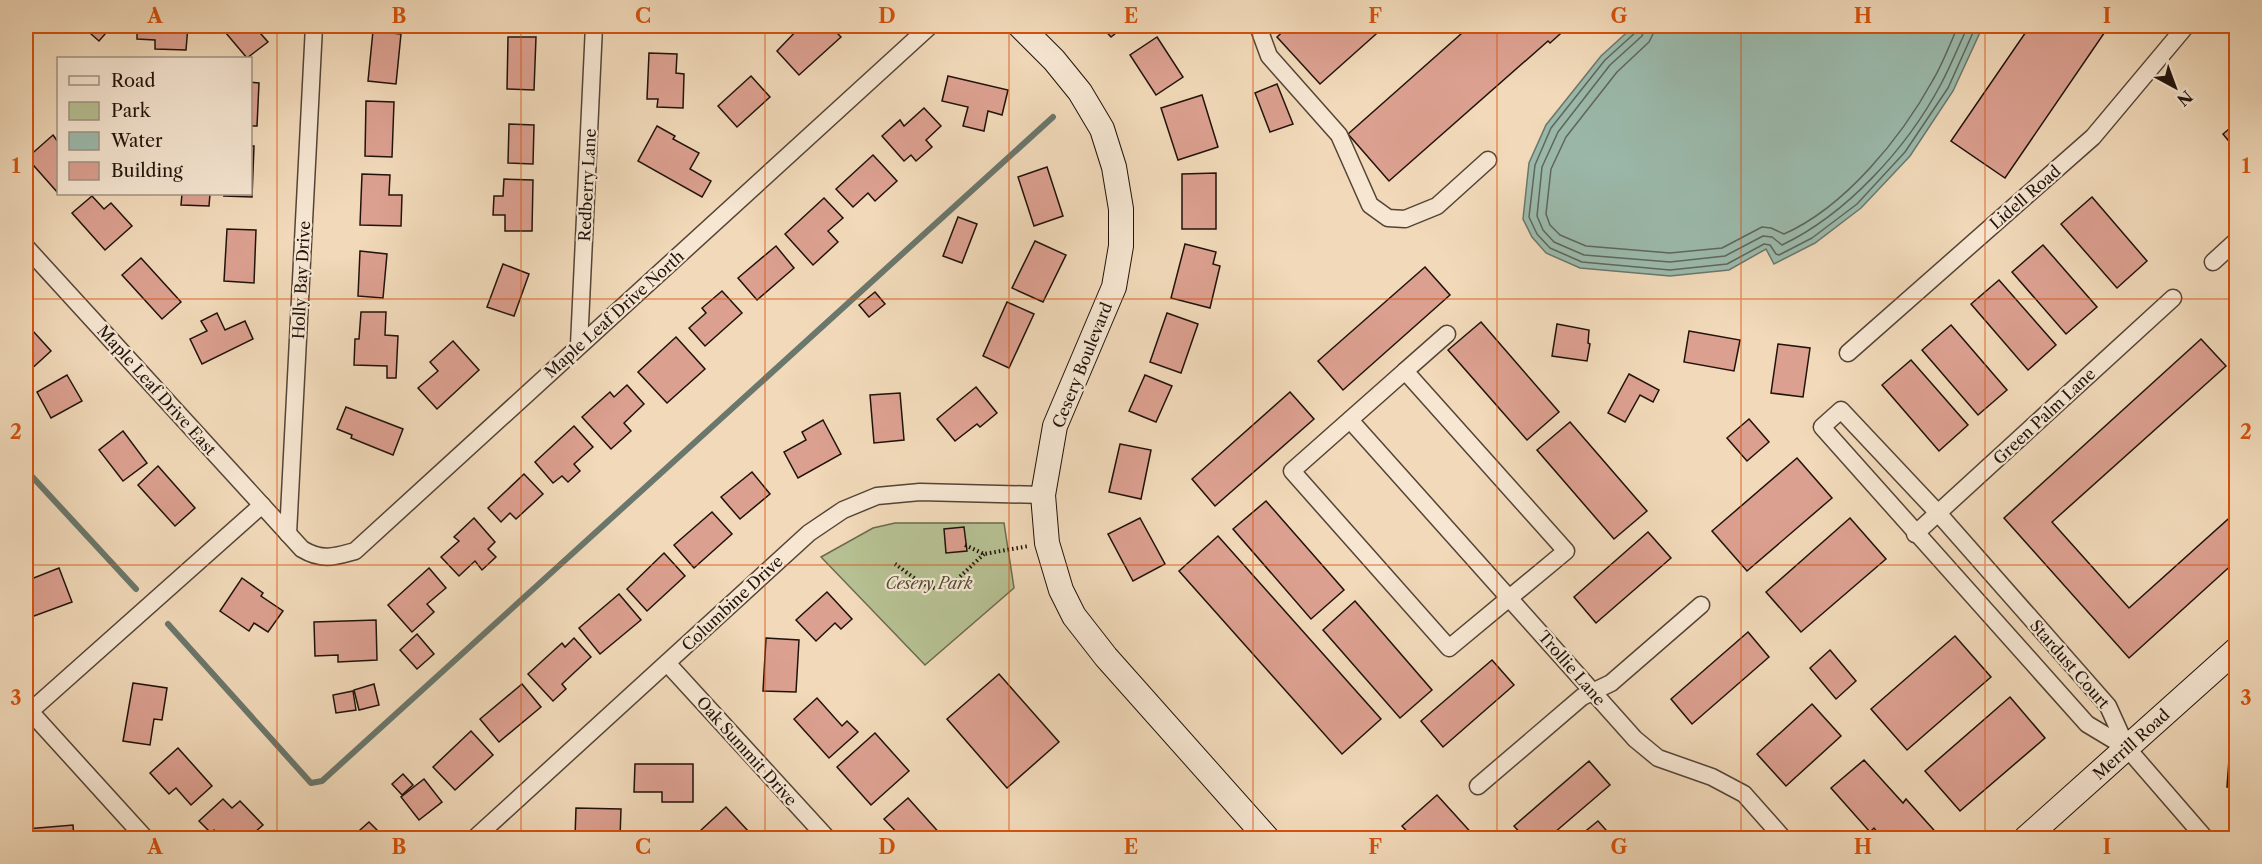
<svg xmlns="http://www.w3.org/2000/svg" width="2262" height="864" font-family="'Libre Caslon Text',serif">
<rect width="100%" height="100%" fill="#f1d9b9"/>
<filter id="stains"><feTurbulence type="fractalNoise" baseFrequency=".00333" numOctaves="4"/><feColorMatrix values="0 0 0 0 .2 0 0 0 0 .09 0 0 0 0 .02 0 0 0 .5 -.17"/></filter>
<radialGradient id="worn" r=".72"><stop offset=".6" stop-color="#630" stop-opacity="0"/><stop offset="1" stop-color="#630" stop-opacity=".3"/></radialGradient>
<path fill="#b6c092" stroke="#6b6a4e" stroke-width="1.5" d="M895,523h109l10,65 -89,77 -104,-108 52,-29z"/>
<path fill="#9bbaac" stroke="#6a776c" stroke-width="1.5" d="M1634,26h349l-30,65 -43,65 -49,52 -46,35 -41,21 -8,-15 -37,21 -59,6 -90,-8 -34,-15 -14,-16 -9,-18 6,-56 17,-38 55,-69z"/>
<g fill="none" stroke-linecap="round" stroke-linejoin="round">
<g stroke="#5e665c" stroke-width="1.5">
<path d="M1637,26l-1,6 -31,28 -54,68 -16,37 -6,52 8,17 13,14 32,14 88,8 57,-6 37,-20 6,1 6,9 3,1 33,-17 45,-34 48,-52 43,-64 28,-62"/>
<path d="M1645,26l-3,10 -32,29 -52,67 -16,35 -5,49 6,14 11,12 30,13 86,7 55,-6 38,-20 9,1 10,8c65,-31 125,-97 159,-161 10,-19 18,-39 27,-58"/>
<path d="M1654,26l-1,8 -4,8 -32,30 -51,65 -15,32 -5,45 4,11 10,10 26,11 84,7 52,-5 40,-21 9,1 13,6c61,-27 117,-96 149,-154 10,-17 17,-36 25,-54"/>
</g>
<g stroke="#6a776c" stroke-width="6">
<path d="M26,470l110,119"/>
<path d="M168,624l143,159 11,-2 731,-664"/>
</g>
</g>
<g fill="#dca090" stroke="#20130b" stroke-width="1.5">
<path d="M85,26h27l-13,15 -16,-14z"/>
<path d="M137,26h51l-2,24 -31,-1v-9l-18,-1z"/>
<path d="M220,26h34l14,16 -21,16z"/>
<path d="M655,26h26v6l-27,-1z"/>
<path d="M801,26h29l11,11 -42,38 -22,-24z"/>
<path d="M1101,26h24l-14,11z"/>
<path d="M1289,26h96l-65,58 -43,-47z"/>
<path d="M1470,26h99l-19,17 -2,-2 -159,140 -41,-47z"/>
<path d="M2030,26h79l-104,152 -54,-37z"/>
<path d="M373,31l28,3 -5,50 -28,-3z"/>
<path d="M508,37h28l-2,53 -27,-1z"/>
<path d="M1157,37l26,40 -27,18 -26,-40z"/>
<path d="M649,53l28,1 -1,19 8,1 -1,34 -26,-1 1,-8h-11z"/>
<path d="M751,76l19,21 -33,30 -19,-21z"/>
<path d="M948,76l60,14 -6,25 -14,-4 -4,20 -21,-5 5,-19 -26,-6z"/>
<path d="M250,82l9,1 -2,43h-7z"/>
<path d="M1277,84l16,40 -23,8 -15,-39z"/>
<path d="M1202,95l16,52 -40,13 -17,-52z"/>
<path d="M366,101l28,1 -2,55 -27,-1z"/>
<path d="M924,108l17,18 -15,14 6,7 -16,14 -5,-6 -7,6 -22,-25 18,-16 4,6z"/>
<path d="M2236,123v27l-13,-16z"/>
<path d="M509,124l25,1 -1,39 -25,-1z"/>
<path d="M657,126l18,10 -2,3 26,14 -9,16 21,12 -9,16 -64,-36z"/>
<path d="M53,135l5,7v51l-31,-35z"/>
<path d="M250,146h4l-2,51 -28,-1 1,-2h25z"/>
<path d="M873,155l24,26 -22,20 -7,-8 -15,14 -17,-18z"/>
<path d="M1047,167l16,49 -29,10 -16,-49z"/>
<path d="M1216,173v56h-34v-55z"/>
<path d="M362,174l28,1 -1,20h13l-1,31 -41,-1z"/>
<path d="M504,179l29,1 -1,51h-27v-16h-12l1,-19h9z"/>
<path d="M182,194h28l-1,12 -28,-1z"/>
<path d="M92,196l12,13 7,-6 21,23 -27,24 -33,-37z"/>
<path d="M2092,197l55,64 -30,27 -56,-64z"/>
<path d="M824,198l19,20 -15,13 10,11 -25,23 -28,-31z"/>
<path d="M958,217l19,7 -15,39 -19,-7z"/>
<path d="M227,229l29,1 -2,53 -30,-2z"/>
<path d="M1035,241l31,14 -23,47 -31,-14z"/>
<path d="M1185,244l31,8 -3,12 7,2 -10,42 -39,-10z"/>
<path d="M2043,245l54,62 -31,27 -54,-62z"/>
<path d="M776,246l18,22 -37,32 -19,-22z"/>
<path d="M360,251l27,3 -4,44 -25,-2z"/>
<path d="M141,258l40,44 -19,17 -40,-44z"/>
<path d="M503,264l26,10 -15,42 -27,-9z"/>
<path d="M1425,267l25,28 -107,95 -25,-29z"/>
<path d="M1999,280l57,65 -28,25 -57,-66z"/>
<path d="M722,291l20,22 -37,33 -16,-18 17,-15 -4,-5z"/>
<path d="M875,292l10,12 -16,13 -10,-12z"/>
<path d="M1007,302l27,12 -25,54 -26,-12z"/>
<path d="M361,312h25l-1,23 13,1 -2,42h-9v-12l-33,-1 1,-26h4z"/>
<path d="M217,313l8,17 20,-9 8,18 -51,25 -12,-25 17,-8 -6,-10z"/>
<path d="M1167,313l31,11 -17,49 -31,-11z"/>
<path d="M1481,322l78,90 -32,28 -79,-90z"/>
<path d="M1557,324l32,6 -1,13 2,1 -3,17 -35,-5z"/>
<path d="M1951,325l56,65 -29,25 -56,-65z"/>
<path d="M26,331l3,4 4,-4 18,20 -23,21 -2,-2z"/>
<path d="M1689,331l51,9 -6,31 -50,-9z"/>
<path d="M676,337l29,32 -38,34 -29,-31z"/>
<path d="M2201,339l25,27 -174,156 77,86 107,-96v49l-107,97 -125,-140z"/>
<path d="M453,341l26,29 -42,39 -19,-21 20,-17 -8,-9z"/>
<path d="M1778,344l32,4 -7,49 -32,-4z"/>
<path d="M1911,360l57,65 -29,26 -57,-66z"/>
<path d="M1629,374l30,16 -6,12 -13,-7 -15,27 -17,-9z"/>
<path d="M67,375l15,26 -31,17 -14,-26z"/>
<path d="M1145,375l27,11 -16,36 -27,-11z"/>
<path d="M627,385l17,19 -20,19 7,8 -20,18 -29,-32 28,-25 4,5z"/>
<path d="M976,387l21,26 -17,14 -3,-3 -22,17 -18,-22z"/>
<path d="M1290,392l24,27 -99,87 -23,-27z"/>
<path d="M900,393l4,47 -30,3 -4,-48z"/>
<path d="M346,407l57,22 -10,26 -42,-17 1,-3 -15,-6z"/>
<path d="M1749,419l20,23 -22,19 -20,-23z"/>
<path d="M823,420l18,34 -43,24 -14,-26 22,-12 -4,-8z"/>
<path d="M1570,422l77,89 -33,28 -77,-89z"/>
<path d="M574,426l19,21 -19,17 6,7 -12,11 -6,-6 -9,7 -18,-21z"/>
<path d="M123,431l24,32 -24,18 -24,-31z"/>
<path d="M1120,444l31,6 -10,49 -32,-7z"/>
<path d="M1797,458l35,40 -85,73 -35,-40z"/>
<path d="M158,466l37,42 -20,18 -37,-41z"/>
<path d="M752,472l18,22 -30,25 -19,-22z"/>
<path d="M524,474l19,20 -27,25 -6,-6 -9,9 -13,-14z"/>
<path d="M1266,501l78,89 -33,29 -78,-90z"/>
<path d="M712,512l20,22 -38,34 -20,-23z"/>
<path d="M474,518l21,24 -7,7 8,8 -14,13 -7,-9 -16,15 -18,-19 18,-16 -5,-4z"/>
<path d="M1140,518l25,46 -32,17 -25,-47z"/>
<path d="M1850,518l36,41 -85,73 -35,-40z"/>
<path d="M964,527l3,24 -21,2 -2,-24z"/>
<path d="M1648,532l23,26 -75,65 -22,-26z"/>
<path d="M1218,536l163,183 -39,35 -163,-183z"/>
<path d="M664,553l21,23 -38,35 -20,-22z"/>
<path d="M59,568l13,34 -46,17v-38z"/>
<path d="M429,568l17,20 -19,16 7,8 -22,20 -24,-27z"/>
<path d="M242,578l21,15 -2,3 22,15 -15,21 -14,-9 -5,8 -29,-20z"/>
<path d="M827,592l25,27 -11,10 -6,-6 -19,18 -20,-21z"/>
<path d="M619,594l22,26 -41,34 -21,-26z"/>
<path d="M1355,601l77,89 -32,28 -77,-88z"/>
<path d="M376,620l1,40 -39,2v-7l-23,1 -1,-34z"/>
<path d="M1748,632l21,25 -77,67 -21,-25z"/>
<path d="M417,634l17,20 -17,15 -17,-19z"/>
<path d="M1955,636l36,41 -84,73 -36,-41z"/>
<path d="M574,638l17,19 -29,27 4,5 -13,12 -25,-27 34,-31 3,4z"/>
<path d="M766,638l33,2 -3,52 -33,-1z"/>
<path d="M1830,650l26,31 -20,18 -26,-31z"/>
<path d="M1492,660l22,25 -71,62 -22,-26z"/>
<path d="M999,674l60,68 -52,46 -60,-69z"/>
<path d="M133,683l34,5 -5,32 -8,-1 -4,26 -27,-4z"/>
<path d="M374,684l5,21 -20,5 -5,-20z"/>
<path d="M522,684l19,23 -42,35 -19,-23z"/>
<path d="M353,691l3,19 -20,3 -3,-18z"/>
<path d="M2010,697l35,41 -85,73 -35,-40z"/>
<path d="M817,698l25,28 5,-5 11,11 -29,26 -35,-39z"/>
<path d="M1812,704l29,32 -55,50 -29,-32z"/>
<path d="M471,731l22,24 -38,35 -22,-23z"/>
<path d="M875,733l34,38 -38,34 -34,-38z"/>
<path d="M2230,746l6,1v40h-9z"/>
<path d="M178,748l34,38 -21,19 -15,-17 -7,6 -19,-21z"/>
<path d="M1864,760l39,43 3,-4 35,39h-59l-8,-10 -4,4 -39,-44z"/>
<path d="M1589,761l21,24 -62,53h-23l-11,-12z"/>
<path d="M635,764h58v38h-31v-10h-28z"/>
<path d="M403,774l10,11 -11,10 -10,-11z"/>
<path d="M424,779l18,23 -23,18 -18,-23z"/>
<path d="M1437,795l39,43h-63l-11,-12z"/>
<path d="M908,798l35,39 -2,1h-39l-18,-19z"/>
<path d="M223,799l9,9 8,-7 23,24 -9,8 5,5h-37l-8,-8 -3,3 -12,-12z"/>
<path d="M726,807l23,25 -7,6h-35l-7,-7z"/>
<path d="M576,808l45,1 -1,29h-45z"/>
<path d="M1598,821l15,17h-36z"/>
<path d="M369,822l16,16h-34z"/>
<path d="M73,825l1,13h-48v-9z"/>
</g>
<g fill="none" stroke-linecap="round" stroke-linejoin="round">
<defs>
<g id="street">
<path d="M1258,26l11,30 70,79 31,70 18,13 17,1 32,-13 51,-46"/>
<path d="M26,247l276,302c20,12 32,8 53,2l575,-525"/>
<path d="M2213,262l23,-21"/>
<path d="M579,345l15,-319"/>
<path d="M1848,353l245,-216 93,-111"/>
<path d="M1405,371l161,180 -117,97 -157,-177z"/>
<path d="M1405,371l42,-37"/>
<path d="M1350,420l285,319 23,19 54,19 32,17 39,44"/>
<path d="M288,534l26,-508"/>
<path d="M1915,534l258,-236"/>
<path d="M667,663l160,175"/>
<path d="M26,707l119,131"/>
<path d="M26,715l236,-210"/>
<path d="M2127,748l-40,-24 -265,-297 19,-17 97,103 170,193 19,42 78,90"/>
<path d="M1478,786l104,-89 29,-14 90,-78"/>
<path d="M475,838l334,-305 34,-23 34,-14 43,-4 123,3"/>
</g>
<g id="secondary">
<path d="M1020,26l34,34 26,32 22,37 12,38 7,42v37l-7,41 -59,139 -12,69 4,48 14,47 13,26 32,41 161,181"/>
<path d="M2026,838l210,-188"/>
</g>
</defs>
<use href="#street" stroke="#544436" stroke-width="19"/>
<use href="#secondary" stroke="#20130b" stroke-width="26"/>
<g stroke="#20130b" stroke-width="4" stroke-dasharray="1.5 3" stroke-linecap="butt">
<path d="M965,545l19,9 45,-8"/>
<path d="M895,564c15,10 36,31 54,23l35,-33"/>
</g>
<use href="#street" stroke="#f6e6d2" stroke-width="16"/>
<use href="#secondary" stroke="#f6e6d2" stroke-width="24"/>
</g>
<path fill="none" stroke="#d4520c" stroke-width="1.5" stroke-opacity="0.55" d="M277,26v812M521,26v812M765,26v812M1009,26v812M1253,26v812M1497,26v812M1741,26v812M1985,26v812M26,299h2210M26,565h2210"/>
<g text-anchor="middle" stroke-width="4.5" stroke-linejoin="round" paint-order="stroke">
<g font-size="16" fill="#20130b" stroke="#f6e6d2">
<text transform="translate(587 185) rotate(-87)" y="6">Redberry Lane</text>
<text transform="translate(2025 197) rotate(-41)" y="6">Lidell Road</text>
<text transform="translate(301 280) rotate(-87)" y="6">Holly Bay Drive</text>
<text transform="translate(614 314) rotate(-42)" y="6">Maple Leaf Drive North</text>
<text transform="translate(1082 365) rotate(-68)" y="6">Cesery Boulevard</text>
<text transform="translate(157 390) rotate(48)" y="6">Maple Leaf Drive East</text>
<text transform="translate(2044 416) rotate(-43)" y="6">Green Palm Lane</text>
<text transform="translate(732 603) rotate(-43)" y="6">Columbine Drive</text>
<text transform="translate(2070 664) rotate(49)" y="6">Stardust Court</text>
<text transform="translate(1572 668) rotate(49)" y="6">Trollie Lane</text>
<text transform="translate(2131 744) rotate(-42)" y="6">Merrill Road</text>
<text transform="translate(747 751) rotate(48)" y="6">Oak Summit Drive</text>
</g>
<g font-size="16" font-style="italic" fill="#54503a" stroke="#f6e6d2">
<text x="929" y="589">Cesery Park</text>
</g>
</g>
<rect width="2262" height="864" fill="none" stroke="#f1d9b9" stroke-width="66"/>
<rect x="57" y="57" width="195" height="138" fill="#f6e6d2" stroke="#a09282" stroke-width="1.5"/>
<rect x="69" y="76" width="30" height="9" fill="#f6e6d2" stroke="#a09282" stroke-width="1.5"/>
<text x="111" y="87" font-size="18" fill="#20130b">Road</text>
<rect x="69" y="102" width="30" height="18" fill="#b6c092" stroke="#a09282" stroke-width="1.5"/>
<text x="111" y="117" font-size="18" fill="#20130b">Park</text>
<rect x="69" y="132" width="30" height="18" fill="#9bbaac" stroke="#a09282" stroke-width="1.5"/>
<text x="111" y="147" font-size="18" fill="#20130b">Water</text>
<rect x="69" y="162" width="30" height="18" fill="#dca090" stroke="#a09282" stroke-width="1.5"/>
<text x="111" y="177" font-size="18" fill="#20130b">Building</text>
<g transform="translate(2175 87) rotate(139)" stroke="#f6e6d2" stroke-width="4.5" paint-order="stroke">
<path d="M0-4.5L10 22L0 15L-10 22Z" fill="#20130b"/>
<text y="-9" font-size="16" font-weight="bold" text-anchor="middle" fill="#20130b">N</text>
</g>
<rect x="33" y="33" width="2196" height="798" fill="none" stroke="#d4520c" stroke-width="2"/>
<g font-size="20" text-anchor="middle" font-weight="bold" fill="#d4520c">
<text x="155" y="23">A</text>
<text x="399" y="23">B</text>
<text x="643" y="23">C</text>
<text x="887" y="23">D</text>
<text x="1131" y="23">E</text>
<text x="1375" y="23">F</text>
<text x="1619" y="23">G</text>
<text x="1863" y="23">H</text>
<text x="2107" y="23">I</text>
<text x="16" y="173">1</text>
<text x="2246" y="173">1</text>
<text x="16" y="439">2</text>
<text x="2246" y="439">2</text>
<text x="16" y="705">3</text>
<text x="2246" y="705">3</text>
<text x="155" y="854">A</text>
<text x="399" y="854">B</text>
<text x="643" y="854">C</text>
<text x="887" y="854">D</text>
<text x="1131" y="854">E</text>
<text x="1375" y="854">F</text>
<text x="1619" y="854">G</text>
<text x="1863" y="854">H</text>
<text x="2107" y="854">I</text>
</g>
<rect width="100%" height="100%" filter="url(#stains)"/>
<rect width="100%" height="100%" fill="url(#worn)"/>
</svg>
